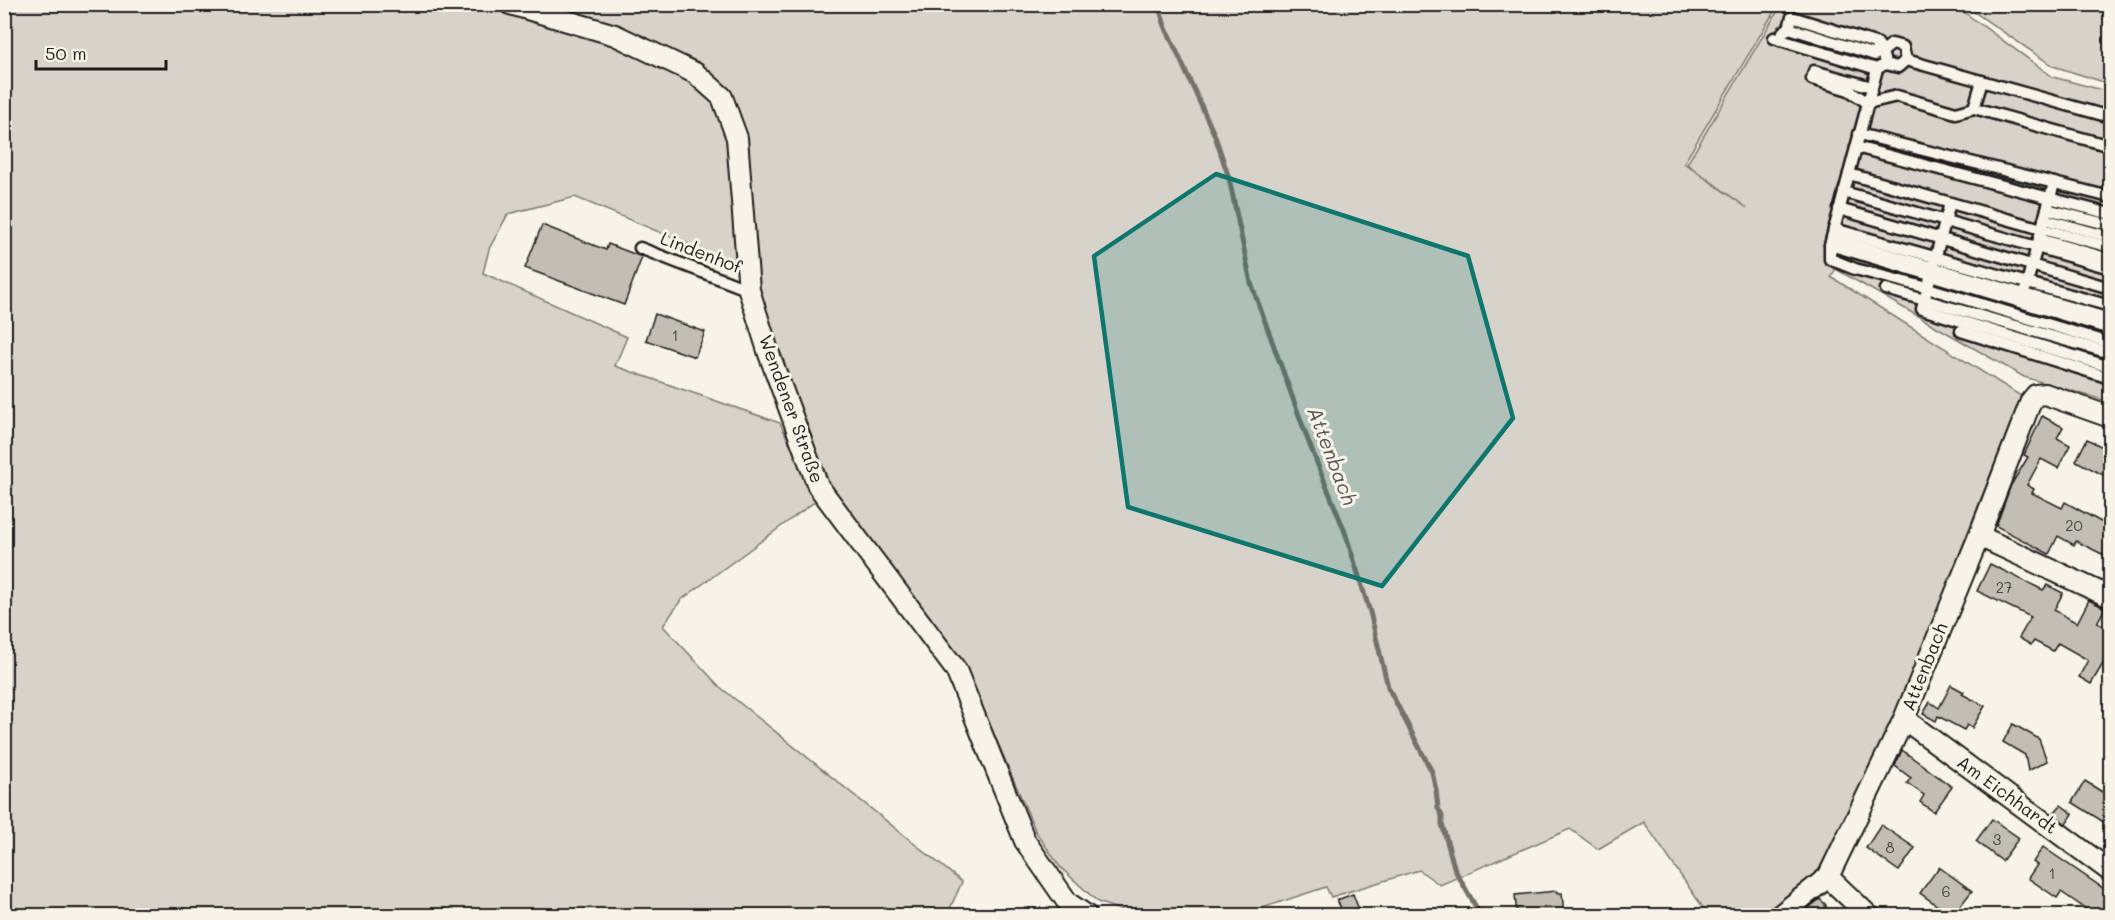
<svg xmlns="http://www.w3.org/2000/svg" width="2115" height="920" font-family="Mali,sans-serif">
<rect width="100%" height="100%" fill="#f7f3e8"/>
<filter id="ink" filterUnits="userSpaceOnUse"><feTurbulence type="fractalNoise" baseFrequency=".0167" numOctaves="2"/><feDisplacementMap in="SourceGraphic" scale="12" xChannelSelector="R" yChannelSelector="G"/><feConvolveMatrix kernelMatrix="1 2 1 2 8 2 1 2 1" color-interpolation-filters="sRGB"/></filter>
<g filter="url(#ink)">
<g fill="#d7d3cb" stroke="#7a7874" stroke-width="1.5">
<path d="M5,5h490l122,34 -9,-17 -57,-17h1227l-94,158 63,45 -60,-44 94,-159h173l99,72 57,15v310l-86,-25 -197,-113 8,6 -4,7 190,119 -126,323 -76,161 -45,35h-66l-64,-93 -46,27 -28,-20 -130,56 -21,-15 -88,27 -5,-10 -85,28h-107l-36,-13 -38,-35 -24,-35 -73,-170 -137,-180 -46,-125 -21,-71 -15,-157 -3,137 -166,-69 -67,17 -19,35 -6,24 144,64 -12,29 165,57 37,77 -136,100 -18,26 57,61 242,195 -15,33 -942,1z"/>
<path d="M1964,5h146v79l-57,-18z"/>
</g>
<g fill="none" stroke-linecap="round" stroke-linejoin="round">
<path stroke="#72716c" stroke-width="5" d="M1158,4l7,22 50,110 14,42 22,105 58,160 36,89 25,80 18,75 44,85 4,18 2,18 4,8v8l13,46 26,46"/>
</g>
<g fill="#c0beb5" stroke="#1c1c1c" stroke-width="1.5">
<path d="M542,225l64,25 2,-6 34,13 -18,48 -99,-37z"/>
<path d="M655,314l50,18 -10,25 -49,-17z"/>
<path d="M2042,416l21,11 -6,11 13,7 -12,23 -17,-9 -14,26 7,4 -2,4 30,15 3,-6 45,25v31l-34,-17 -2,4 -16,-9 -9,18 -53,-28 15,-41 17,-28 -4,-2z"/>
<path d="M2087,439l23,12v18l-3,8 -31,-16z"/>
<path d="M1990,564l53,26 4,-5 16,8 -9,17 23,13 12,-23 16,8 -8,15 13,7v22l-19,32 -12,-7 9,-17 -30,-17 -5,8 -19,-10 -3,4 -12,-7 12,-21 -54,-26z"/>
<path d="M1951,685l13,7 -2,2 23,12 -13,22 -5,-3 -3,5 -26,-14 -2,5 -13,-7 7,-12 9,6z"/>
<path d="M2013,724l26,15 8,22 -19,10 -3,-16 -22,-13z"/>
<path d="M1902,750l50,37 -18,25 -14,-10 4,-7 -17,-12 4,-5 -16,-12z"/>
<path d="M2085,781l25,16v17l-5,9 -33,-21z"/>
<path d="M2061,805l12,9 -7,10 -13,-10z"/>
<path d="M1992,819l27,19 -17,23 -26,-20z"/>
<path d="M1881,825l34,23 -16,23 -33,-23z"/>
<path d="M2043,847l67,46v22h-15l-34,-23 -4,6 -29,-20 9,-13 -4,-3z"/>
<path d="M1939,867l33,24 -19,24h-3l-30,-22z"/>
<path d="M1557,891v2h5l2,22h-47l-2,-20z"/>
<path d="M1353,894l8,21h-17l-7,-15z"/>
<path d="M1820,899l6,6 -1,1 9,9h-23l-5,-5z"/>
</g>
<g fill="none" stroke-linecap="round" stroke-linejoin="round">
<defs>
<g id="lane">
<path d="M1774,38l103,31"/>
<path d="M1780,40l3,-8 6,-4 3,-11 86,27 -3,11 -86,-27"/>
<path d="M1885,63l-3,-11 10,-8 11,3 3,13"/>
<path d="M1872,87l-58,-16 -2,8 37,11 19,13 29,-7 59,17 18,-5 136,38"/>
<path d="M1974,108l8,-27"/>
<path d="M2110,117l-204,-57 -8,7 -13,-3 -8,5 -47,176 280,84"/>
<path d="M1859,134l251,63"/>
<path d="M1856,147l254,67"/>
<path d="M1849,174l193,55 68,18"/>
<path d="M1844,192l266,76"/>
<path d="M1950,203l-28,106 188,58"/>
<path d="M1839,209l271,79"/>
<path d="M2047,209l63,16"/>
<path d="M2044,219l66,18"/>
<path d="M1834,229l276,77"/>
<path d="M1832,238l278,81"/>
<path d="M2039,239l71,20"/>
<path d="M1830,245v14l25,10 73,19 182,55"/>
<path d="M640,248l109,42"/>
<path d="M2026,287l28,-104"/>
<path d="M1886,289l224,64"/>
<path d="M1961,331l149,47"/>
</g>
<g id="street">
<path d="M510,4l105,31 80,38 27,24 15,41 12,152 20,64 49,132 138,184 69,171 43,62 19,13"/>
<path d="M1979,536l131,61"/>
<path d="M1904,719l206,152"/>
<path d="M1828,877l41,39"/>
<path d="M1779,916l49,-39 76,-158 75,-183 52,-135 5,-6 9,-1 65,23"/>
</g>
</defs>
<use href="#lane" stroke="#1c1c1c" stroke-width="15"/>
<use href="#street" stroke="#1c1c1c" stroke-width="24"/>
<use href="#lane" stroke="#f7f3e8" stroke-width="10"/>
<use href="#street" stroke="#f7f3e8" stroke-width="20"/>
</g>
</g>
<path fill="#0f766e" fill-opacity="0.2" stroke="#0f766e" stroke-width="4.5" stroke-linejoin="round" d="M1216,174l252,82 45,162 -131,168 -254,-79 -34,-251z"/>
<g text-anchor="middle" stroke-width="6" stroke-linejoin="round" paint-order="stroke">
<g font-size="15" fill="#454442">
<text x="675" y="341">1</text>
<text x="2074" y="531">20</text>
<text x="2004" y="593">27</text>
<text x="1997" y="845">3</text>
<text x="1890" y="853">8</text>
<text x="2052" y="879">1</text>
<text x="1946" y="897">6</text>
</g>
<g font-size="18" fill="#1c1c1c" stroke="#f7f3e8">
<text transform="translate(701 253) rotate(21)" y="6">Lindenhof</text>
<text transform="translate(791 409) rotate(70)" y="6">Wendener Straße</text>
<text transform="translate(1925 667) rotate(-68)" y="6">Attenbach</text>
<text transform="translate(2007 795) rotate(36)" y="6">Am Eichhardt</text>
</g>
<g font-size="20" font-style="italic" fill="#565452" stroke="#f7f3e8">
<text transform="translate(1332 456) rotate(69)" y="7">Attenbach</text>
</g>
</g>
<rect width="2115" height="920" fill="none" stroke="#f7f3e8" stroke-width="24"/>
<rect x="12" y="12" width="2091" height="896" fill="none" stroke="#1c1c1c" stroke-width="2" filter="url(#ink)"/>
<path d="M36 60v9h130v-9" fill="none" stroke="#1c1c1c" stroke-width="3"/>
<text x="45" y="60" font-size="18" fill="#1c1c1c" stroke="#f7f3e8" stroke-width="4.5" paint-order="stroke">50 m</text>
</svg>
